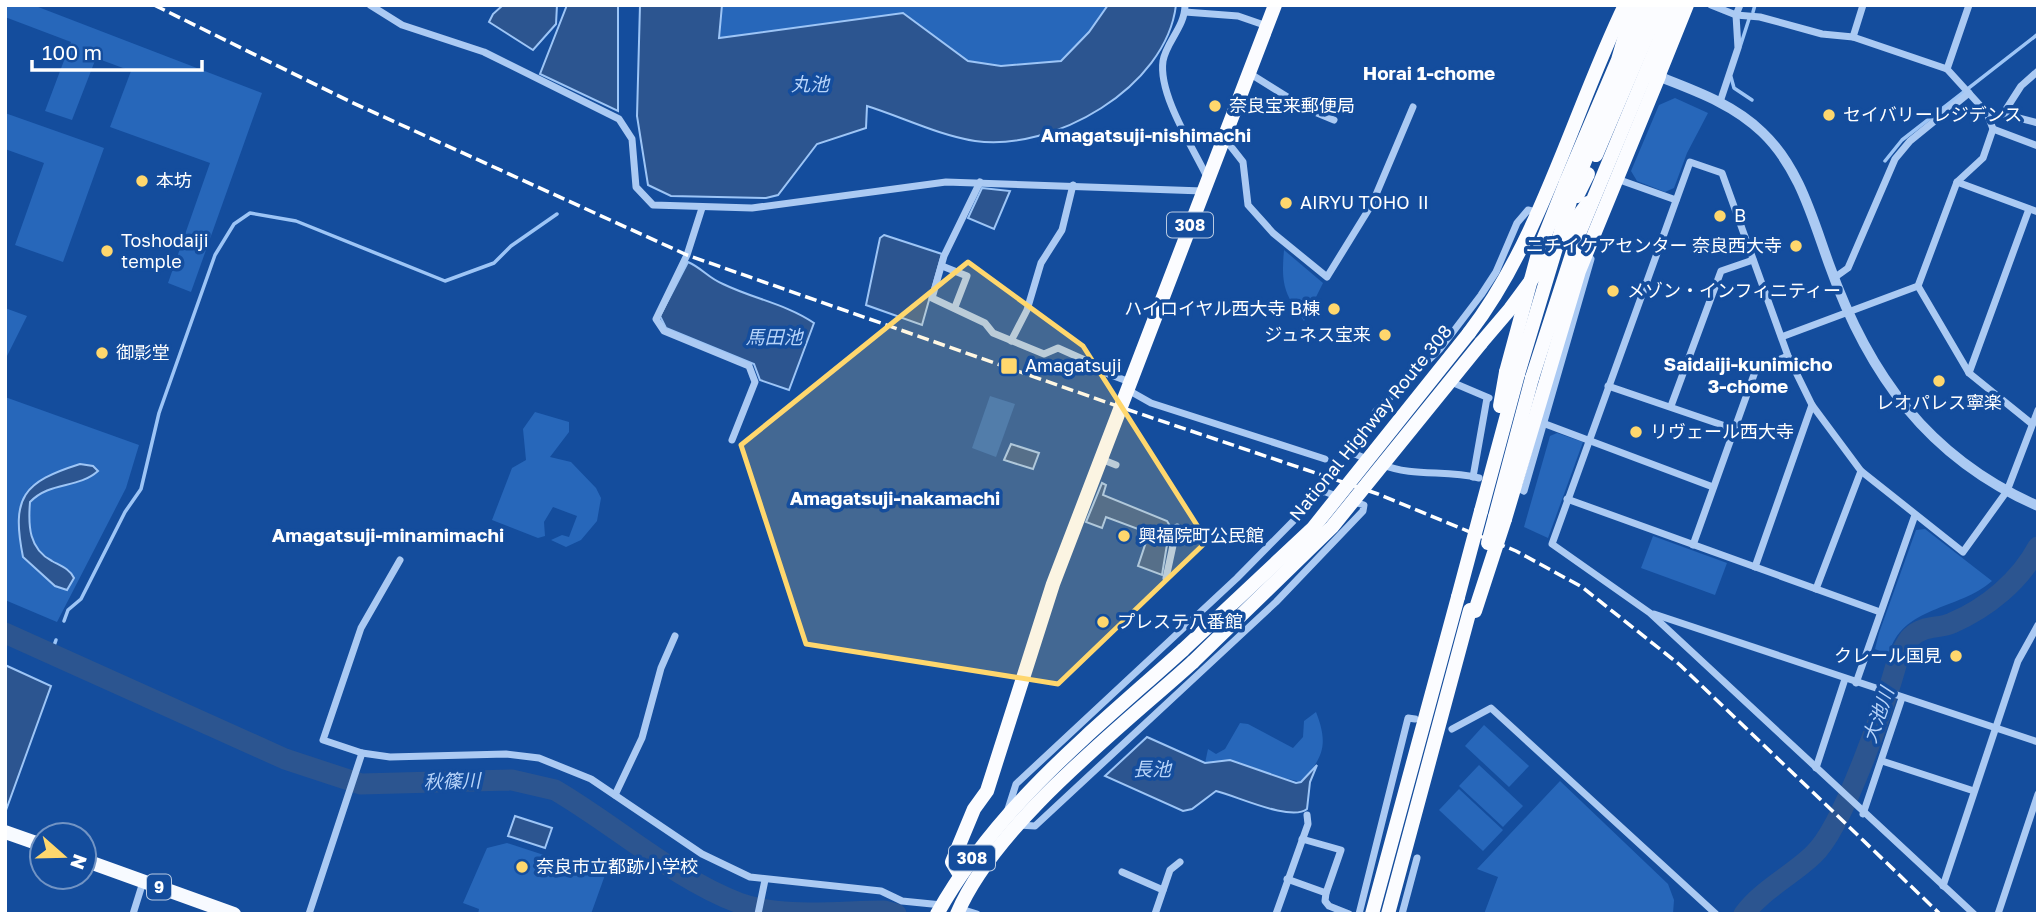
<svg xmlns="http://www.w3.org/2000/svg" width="2043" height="919" font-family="'Golos Text','Noto Sans JP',sans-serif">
<rect width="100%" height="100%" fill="#144d9d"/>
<g fill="#2767ba" fill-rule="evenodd">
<path d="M5,5h28l229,88 -71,199 -23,-9 42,-120 -100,-36 21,-56 -35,-13 -24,62 -27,-9 26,-69 -66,-25z"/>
<path d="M722,5h386l-19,27 -28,29 -60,5 -33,-5 -65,-48 -184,25z"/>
<path d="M1675,98l33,15 -21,40 -13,35 -9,4 -28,-11 -6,-10 28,-66z"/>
<path d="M5,113l99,35 -41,114 -48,-17 29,-82 -39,-14z"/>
<path d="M1284,250l39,33 -19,38c-20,-28 -23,-36 -20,-71z"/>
<path d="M5,308l22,8 -22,44z"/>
<path d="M990,396l25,8 -19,53 -24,-9z"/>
<path d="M5,397l134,48 -13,43 -69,134 -52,-22zM97,471c-18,19 -45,9 -67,31 -4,41 6,50 41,69l-48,-14c-4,-29 -6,-46 9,-72z"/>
<path d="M535,412l34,10v10l-19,25 21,5 25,26 5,10 -4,23 -16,19 -15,7 -15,-7 11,-5 7,2 8,-21 -24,-9 -9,15 1,14 -7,2 -46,-18 20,-52 14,-8 -3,-31z"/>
<path d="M1557,433l26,9 -35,96 -24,-11 26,-91z"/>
<path d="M1925,529l67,52c-32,29 -92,25 -103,74l-14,-6 4,-16 37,-103z"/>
<path d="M1653,536l74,27 -12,32 -74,-27z"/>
<path d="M1316,712c13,33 7,46 -15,70l-47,-11 -24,-11 -25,3 3,-14 8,5 9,-5 15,-26 8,1 45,24 10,-11 1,-16z"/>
<path d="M1484,725l45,41 -20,21 -44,-41z"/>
<path d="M1479,765l44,41 -20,21 -44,-41z"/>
<path d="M1560,781l108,103 6,16 -1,14h-189l14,-37 -21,-8z"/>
<path d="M1459,789l44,41 -20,21 -44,-41z"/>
<path d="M507,843l98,32 -14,39h-113l1,-5 -16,-6 24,-55z"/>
</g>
<g fill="#2c5590" stroke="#9dc5f6" stroke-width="2">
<path d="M503,5h54l-1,19 -23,26 -44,-28 4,-8z"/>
<path d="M567,5h51v106l-78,-37z"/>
<path d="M640,5h82l-3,33 184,-25 65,48 33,5 60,-5 28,-29 19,-27h68c-10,83 -123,147 -201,136 -37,-6 -73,-24 -108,-35l-1,22 -49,16 -39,51 -12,3 -95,-2 -23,-11 -11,-69z"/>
<path d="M982,188l28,3 -16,38 -26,-11z"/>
<path d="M884,235l58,19 -20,71 -56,-20 14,-67z"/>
<path d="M688,262c14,6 20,16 35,22 31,15 63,20 91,39l-25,67 -29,-10 -6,-16 -88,-36 -6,-12z"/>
<path d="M1011,444l28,9 -6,16 -29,-9z"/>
<path d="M80,464l13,2 5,5c-20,18 -48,10 -68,31 -2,24 -1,47 22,59 9,5 18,8 22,17l-7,12 -12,-4 -32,-29c-12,-60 0,-75 57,-93z"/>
<path d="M1102,483l4,2 -3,10 64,26 3,5 -8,49 -24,-9 11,-33 -43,-16 -4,11 -16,-6z"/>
<path d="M5,665l46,21 -46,127z"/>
<path d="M1147,737l58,26 25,-3 66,23 5,-1 16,-17 -7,17 -3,27c-16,13 -70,-13 -91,-18l-24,18 -9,2 -78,-35z"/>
<path d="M515,816l37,12 -7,20 -37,-12z"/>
</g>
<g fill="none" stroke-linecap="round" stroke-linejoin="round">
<g stroke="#9dc5f6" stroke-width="3.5">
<path d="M1753,12l2,-7"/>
<path d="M1740,47l9,-28"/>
<path d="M1731,77l3,11 18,12"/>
<path d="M1885,161l17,-21 136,-106"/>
<path d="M64,621l4,-11 13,-11 44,-87 16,-23 18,-76 56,-158 19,-31 16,-11 46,8 149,60 49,-18 17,-17 46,-32"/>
<path d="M51,654l5,-14"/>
</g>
<g stroke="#2c5590" stroke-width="21">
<path d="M5,633l280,126 76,25 151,-4 43,10c60,35 120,89 184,113 44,16 100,8 145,8l12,3"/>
<path d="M1744,914c19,-25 47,-38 69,-59 31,-28 74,-156 86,-200 5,-5 7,-13 12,-18 12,-12 28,-8 41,-14 35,-15 68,-42 86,-76"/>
</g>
<g stroke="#abcaf3" stroke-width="7">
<path d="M370,5l32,20 82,27 135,67 13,20 4,48 17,18 99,3 194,-26 257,9"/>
<path d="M1185,5c0,22 -19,37 -22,56 -5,34 31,88 45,118"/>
<path d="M1711,5l25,10 24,2 62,17 31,3 94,32 40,44 16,1 35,9"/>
<path d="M1185,12l53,4 29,10"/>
<path d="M1853,37l10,-32"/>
<path d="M1947,69l22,-64"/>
<path d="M1249,73l56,35 29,12"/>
<path d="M1720,102l18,-54 -2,-33 4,-10"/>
<path d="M2003,114l18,-28 17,-15"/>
<path d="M1993,129l45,17"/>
<path d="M1225,139l18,23 5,43 25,28 54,44 45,-73 41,-97"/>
<path d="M1617,179l59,21"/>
<path d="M980,182l-36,74 -12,42 53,25 8,10 51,21 14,-6 29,13 5,7 38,14"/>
<path d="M1957,182l81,30"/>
<path d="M702,208l-15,47 -31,64 8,12 85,35 6,16 -23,58"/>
<path d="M942,266l25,10 -12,31"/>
<path d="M1834,278l14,-10 47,-109 15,-18 59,-48"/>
<path d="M1918,286l51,87 63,51"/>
<path d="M1784,336l134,-50 39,-104 26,-24 10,-29 -6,-16"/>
<path d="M1011,341l16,-31 14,-47 21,-33 11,-45"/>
<path d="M1969,373l60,-164"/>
<path d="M1449,381l40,17"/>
<path d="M1608,386l126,43"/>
<path d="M1128,390l23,13 174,56"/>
<path d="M1671,406l50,-135 32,-11"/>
<path d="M1540,422l173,65"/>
<path d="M1101,459l15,6"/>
<path d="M1369,460l-14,-6 21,-43 64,-62 41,-54 15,-23 21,-49 11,-13 8,2"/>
<path d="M1380,464c36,14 64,5 99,14"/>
<path d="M1473,477l14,-79"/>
<path d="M1522,490l2,1 67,-232"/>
<path d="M1567,499l313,113"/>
<path d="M1693,545l63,-176 32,-13"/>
<path d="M400,560l-39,68 -38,112 39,13 28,4 116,-3 33,4 52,21 111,75 48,23 131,14 21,10 40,4"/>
<path d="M1755,567l57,-162"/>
<path d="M1166,578l11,-51"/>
<path d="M1816,589l45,-118"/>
<path d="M1654,614l384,128"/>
<path d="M1856,683l59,-168"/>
<path d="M1452,729l39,-21 225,206"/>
<path d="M1882,761l92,30"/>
<path d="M1816,768l29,-89"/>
<path d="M615,795l27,-57 19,-70 14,-32"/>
<path d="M1008,809l8,-25 221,-206 86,-87 16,6"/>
<path d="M1863,814l39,-116"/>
<path d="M1019,825l16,1 241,-224 87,-91 1,-6 -10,-3"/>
<path d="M1122,872l41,18"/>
<path d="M1287,879l39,14 15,-43 -39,-11"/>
<path d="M1943,886l75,-225 20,-36"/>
<path d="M1326,893l-1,8 4,5 20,8"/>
<path d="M961,909l16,5"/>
<path d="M133,914l10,-32"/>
<path d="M309,914l53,-161"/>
<path d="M758,914l7,-34"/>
<path d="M1155,914l15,-44 10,-8"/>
<path d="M1276,914l32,-90 -1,-9"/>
<path d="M1359,914l49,-196 7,1"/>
<path d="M1402,914l15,-56"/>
<path d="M1974,914l-324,-301 -98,-69 138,-382 32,11 66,183 24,49 49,66 102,81 44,-61 31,-81"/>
<path d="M1998,914l40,-120"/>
</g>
<path stroke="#abcaf3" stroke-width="10" d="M1655,75c38,15 77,28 107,57 37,35 50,85 67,132 39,110 99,194 209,242"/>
<g stroke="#f7faff" stroke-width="14">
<path d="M5,832l37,13"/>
<path d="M84,860l150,54"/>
</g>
<g stroke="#fbfcff" stroke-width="14">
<path d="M1656,82l31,-77"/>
<path d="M1566,182l52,-122 16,-55"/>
<path d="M1577,196l11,-22"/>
<path d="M1469,333c71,-92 105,-223 156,-328"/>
<path d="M1481,343l29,-34 78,-106"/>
<path d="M1500,406l6,-34"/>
<path d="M1481,511l37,-137"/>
<path d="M1495,517l37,-139"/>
<path d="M1505,519l74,-248 80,-195"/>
<path d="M960,875l-8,-13 22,-53 13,-18 66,-207 222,-579"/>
<path d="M937,914c61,-109 155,-182 246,-264"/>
<path d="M957,914c38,-90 163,-186 236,-252"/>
<path d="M1372,914l86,-317"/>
<path d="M1388,914l82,-304"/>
</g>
<path stroke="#fff" stroke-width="3.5" stroke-dasharray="12 5" stroke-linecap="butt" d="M154,5l197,97 336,153 433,152 258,87 138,57 66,36 98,78 260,249"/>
<g stroke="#fbfcff" stroke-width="14">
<path d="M1596,155l64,-150"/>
<path d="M1506,372l33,-122 27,-68"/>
<path d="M1518,374l56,-186 74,-183"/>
<path d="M1532,378l46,-142 96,-231"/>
<path d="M1488,543l7,-26"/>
<path d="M1458,597l23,-86"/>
<path d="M1475,611l30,-92"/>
<path d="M1183,650l130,-122 156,-195"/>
<path d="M1193,662l139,-135 149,-184"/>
</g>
</g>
<path fill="#ffd76d" fill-opacity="0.2" stroke="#ffd76d" stroke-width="5" stroke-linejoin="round" d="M968,262l115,84 124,195 -149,143 -252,-40 -65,-199z"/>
<g fill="#ffd76d" stroke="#144d9d" stroke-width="2.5">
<circle cx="1215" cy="106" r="7"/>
<circle cx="1829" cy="115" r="7"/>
<circle cx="142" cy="181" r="7"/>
<circle cx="1286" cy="203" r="7"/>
<circle cx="1720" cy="216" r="7"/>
<circle cx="1796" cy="246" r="7"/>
<circle cx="107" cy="251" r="7"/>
<circle cx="1613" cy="291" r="7"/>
<circle cx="1334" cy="309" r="7"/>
<circle cx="1385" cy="335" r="7"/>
<circle cx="102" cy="353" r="7"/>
<rect x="1000" y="357" width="18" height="18" rx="3.5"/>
<circle cx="1939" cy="381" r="7"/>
<circle cx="1636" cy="432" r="7"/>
<circle cx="1124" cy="536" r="7"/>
<circle cx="1103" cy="622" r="7"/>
<circle cx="1956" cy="656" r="7"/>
<circle cx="522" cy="867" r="7"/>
</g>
<g text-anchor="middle" stroke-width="7" stroke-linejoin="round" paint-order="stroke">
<g fill="#144d9d" stroke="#b8cae2" stroke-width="2">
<rect x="1167" y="212.5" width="46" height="25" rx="5"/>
<rect x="949" y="845.5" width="46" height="25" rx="5"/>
<rect x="147" y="874.5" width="24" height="25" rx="5"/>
</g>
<g font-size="16" font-weight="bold" fill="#fff">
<text x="1190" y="231">308</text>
<text x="972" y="864">308</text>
<text x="159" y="893">9</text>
</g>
<g font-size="18" fill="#fff" stroke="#144d9d" text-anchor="start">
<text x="1229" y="112">奈良宝来郵便局</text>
<text x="1843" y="121">セイバリーレジデンス</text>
<text x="156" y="187">本坊</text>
<text x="1300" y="209">AIRYU TOHO Ⅱ</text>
<text x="1734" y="222">B</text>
<text x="121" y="247">Toshodaiji<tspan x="121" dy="21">temple</tspan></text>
<text x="1782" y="252" text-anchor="end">ニチイケアセンター 奈良西大寺</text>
<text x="1627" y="297">メゾン・インフィニティー</text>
<text x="1320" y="315" text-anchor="end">ハイロイヤル西大寺 B棟</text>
<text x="1371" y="341" text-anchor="end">ジュネス宝来</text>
<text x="116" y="359">御影堂</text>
<text x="1025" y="372">Amagatsuji</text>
<text x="1939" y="409" text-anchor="middle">レオパレス寧楽</text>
<text x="1650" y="438">リヴェール西大寺</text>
<text x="1138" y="542">興福院町公民館</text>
<text x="1117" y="628">プレステ八番館</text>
<text x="1942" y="662" text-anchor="end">クレール国見</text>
<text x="536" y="873">奈良市立都跡小学校</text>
</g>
<g font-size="18" fill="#fff" stroke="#144d9d">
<text transform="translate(1371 423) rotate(-51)" y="6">National Highway Route 308</text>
</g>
<g font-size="19" font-weight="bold" fill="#fff" stroke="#144d9d">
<text x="1429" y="80">Horai 1-chome</text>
<text x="1146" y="142">Amagatsuji-nishimachi</text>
<text x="1748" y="371">Saidaiji-kunimicho<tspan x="1748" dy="22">3-chome</tspan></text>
<text x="895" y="505">Amagatsuji-nakamachi</text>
<text x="388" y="542">Amagatsuji-minamimachi</text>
</g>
<g font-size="19" font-style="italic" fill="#b7d4fa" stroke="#144d9d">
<text x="810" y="91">丸池</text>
<text x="774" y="344">馬田池</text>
<text transform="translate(1878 715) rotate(-71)" y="7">大池川</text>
<text x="1152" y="776">長池</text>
<text transform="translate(452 781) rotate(-2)" y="7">秋篠川</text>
</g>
</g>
<rect width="2043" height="919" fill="none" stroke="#ffffff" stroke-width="14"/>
<g transform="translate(63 856) rotate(110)"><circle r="33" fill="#144d9d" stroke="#7294c4" stroke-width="2"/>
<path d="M0-5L12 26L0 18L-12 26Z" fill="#ffd76d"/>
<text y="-10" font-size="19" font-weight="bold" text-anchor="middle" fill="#ffffff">N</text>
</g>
<path d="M32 60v10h170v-10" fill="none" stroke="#ffffff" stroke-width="3.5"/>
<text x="42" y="60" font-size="21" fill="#ffffff" stroke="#144d9d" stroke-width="5" paint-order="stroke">100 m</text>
</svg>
